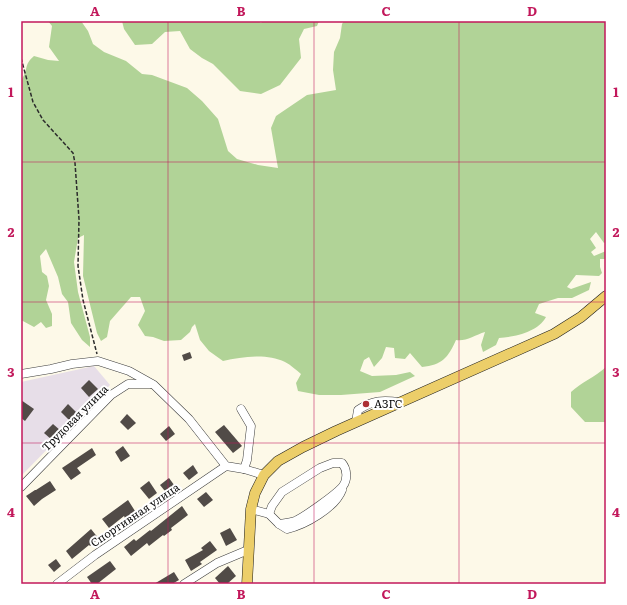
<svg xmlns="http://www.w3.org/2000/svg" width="627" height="605" font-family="Literata,serif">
<rect width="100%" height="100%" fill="#fdf9e8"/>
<path fill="#e7dee8" d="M94,366l16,19 -89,91v-94z"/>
<g fill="#b1d397">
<path d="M48,21h33l7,10 5,13 11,8 22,9 16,13 10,1 35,13 15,13 16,18 10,32 9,8 21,6 20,3 -7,-40 5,-12 31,-21 29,-5 -3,-20 1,-18 6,-14 2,-14 2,-3h262v221l-2,1 -8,-11 -6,7 6,9 -5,4 3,4 12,-5v8h-6v8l2,6 -3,3 -23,-1 -9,12 4,2 20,-7 -2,8 -17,8h-14l-19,6 -4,9 11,4c-8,15 -31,20 -47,21l-3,7 -13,7 -2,-7 4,-13c-10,3 -20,10 -29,8 -8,18 -14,25 -34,27l-12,-14 -5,6 -10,-1 -1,-10 -8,-1 -4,11 -8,9 -5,-10 -5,3 -4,11 12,5 24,-1 14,-3 5,4 -35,16 -39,3h-22l-21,-4 -2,-8 5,-9c-5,-4 -10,-9 -16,-12 -19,-9 -42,-5 -62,-1l-14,-10 -9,-11 -5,-16 -3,3 -2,5 -9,8 -17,1 -11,-4 -8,-1 -7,-11 7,-14 -5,-14h-9l-21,24 -3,16 -6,4 -4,-8 -14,-57 1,-41 -6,3 -4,24 4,30 12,45v10l-8,-7 -11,-17 -3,-21 -6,-8 -4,-17 -12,-28 -6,7 2,16 5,4 2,10 -3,14 6,14v12l-6,2 -5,-6 -7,5 -13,-7v-240c8,-10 2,-15 13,-24l14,4 11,1 -10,-14 3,-21z"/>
<path d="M122,21h136l3,2 2,-2h56l-2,5 -13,3 -5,10 2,19 -21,27 -19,9 -21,-3 -27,-27 -11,-6 -12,-9 -10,-18 -15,1 -13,12 -17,1 -11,-16z"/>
<path d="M606,367v55h-21l-14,-15v-15c11,-10 24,-15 35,-25z"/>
</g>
<g fill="#514b47">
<path d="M190,352l2,6 -8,3 -2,-6z"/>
<path d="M89,380l9,9 -9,8 -8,-9z"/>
<path d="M21,400l13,9 -9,12 -4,-3z"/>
<path d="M68,404l8,8 -7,8 -8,-8z"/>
<path d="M127,414l9,9 -8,7 -8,-8z"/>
<path d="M53,424l8,7 -9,9 -8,-7z"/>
<path d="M224,425l18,21 -9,7 -18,-21z"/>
<path d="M169,426l6,8 -9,7 -6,-7z"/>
<path d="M123,446l7,10 -9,6 -6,-10z"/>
<path d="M92,448l4,7 -19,13 4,5 -10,7 -9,-12z"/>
<path d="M193,465l5,8 -9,7 -6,-7z"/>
<path d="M169,478l8,11 -8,7 -9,-11z"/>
<path d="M50,481l6,9 -14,9 -8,7 -8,-10 9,-6h1z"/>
<path d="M149,481l8,12 -8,6 -9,-11z"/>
<path d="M206,492l7,8 -9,7 -7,-8z"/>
<path d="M128,500l7,11 -10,7 -1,-2 -15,12 -7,-9z"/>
<path d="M182,506l6,9 -17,13 1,2 -8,6 -1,-1 -14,11 -2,-3 -16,13 -7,-9 10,-8 2,2 14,-11 1,1z"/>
<path d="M230,528l7,12 -11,6 -6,-13z"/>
<path d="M91,529l8,10 -9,7 -1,-1 -17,14 -6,-8z"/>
<path d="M210,541l7,9 -17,12 2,2 -11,7 -6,-11 18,-10 -2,-2z"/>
<path d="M56,559l5,7 -7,6 -6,-7z"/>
<path d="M110,561l6,8 -19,15h-5l-5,-7z"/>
<path d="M228,566l8,10 -9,8h-7l-5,-6z"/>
<path d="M174,572l5,8 -7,4h-18z"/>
</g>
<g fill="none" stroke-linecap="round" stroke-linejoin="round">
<defs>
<g id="minor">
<path d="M21,374l30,-5 21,-5 26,-3 31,10 25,14 35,34 37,47 18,3 20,6"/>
<path d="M241,409l10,17 -4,34 -3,9"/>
<path d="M356,422l2,-12c15,-10 24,-10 42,-8"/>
<path d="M21,487l90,-92 17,-11h23"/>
<path d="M251,509l18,5 10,10 8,5c18,-4 48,-21 55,-39"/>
<path d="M269,514l3,-8 10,-14 38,-24 13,-5h9c5,6 6,16 1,23 -6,8 -39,31 -48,35 -5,2 -11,2 -16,3"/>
<path d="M57,584l38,-29 131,-89"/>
<path d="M184,584l33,-21 31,-13"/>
</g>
<path id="major" d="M247,584l4,-75 4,-16 9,-18 14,-14 25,-14 33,-16 218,-97 27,-17 25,-21"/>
</defs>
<use href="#minor" stroke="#3d3d3d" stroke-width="9"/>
<use href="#major" stroke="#1b1b1b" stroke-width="11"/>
<path stroke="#2c2c2c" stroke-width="1.5" stroke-dasharray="4 2" stroke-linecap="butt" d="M21,58l12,44 10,18 30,33 2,10 4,56 -1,47 5,34 14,54"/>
<use href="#minor" stroke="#fff" stroke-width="8"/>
<use href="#major" stroke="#ecce69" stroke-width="10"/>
</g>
<path fill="none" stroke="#c2185b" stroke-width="1" stroke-opacity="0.55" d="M168,21v563M314,21v563M459,21v563M21,162h585M21,302h585M21,443h585"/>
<circle fill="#ac2f34" stroke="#fff" stroke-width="1.5" cx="366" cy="404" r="4"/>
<g text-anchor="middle" stroke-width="4" stroke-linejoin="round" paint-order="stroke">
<g font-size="11" fill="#0a0a0a" stroke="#fff" text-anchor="start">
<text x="374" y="408">АЗГС</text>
</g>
<g font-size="11" fill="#0a0a0a" stroke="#fff">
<text transform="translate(75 418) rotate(-45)" y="4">Трудовая улица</text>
<text transform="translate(135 515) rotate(-34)" y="4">Спортивная улица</text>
</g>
</g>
<rect width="627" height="605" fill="none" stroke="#ffffff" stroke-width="44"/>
<rect x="22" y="22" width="583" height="561" fill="none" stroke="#c2185b" stroke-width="1.5"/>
<g font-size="13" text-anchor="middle" font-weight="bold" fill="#c2185b">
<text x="95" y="16">A</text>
<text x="241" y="16">B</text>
<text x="386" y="16">C</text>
<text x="532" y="16">D</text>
<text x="11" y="97">1</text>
<text x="616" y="97">1</text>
<text x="11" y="237">2</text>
<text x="616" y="237">2</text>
<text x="11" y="377">3</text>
<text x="616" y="377">3</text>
<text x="11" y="517">4</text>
<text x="616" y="517">4</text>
<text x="95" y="599">A</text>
<text x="241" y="599">B</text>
<text x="386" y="599">C</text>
<text x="532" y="599">D</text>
</g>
</svg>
